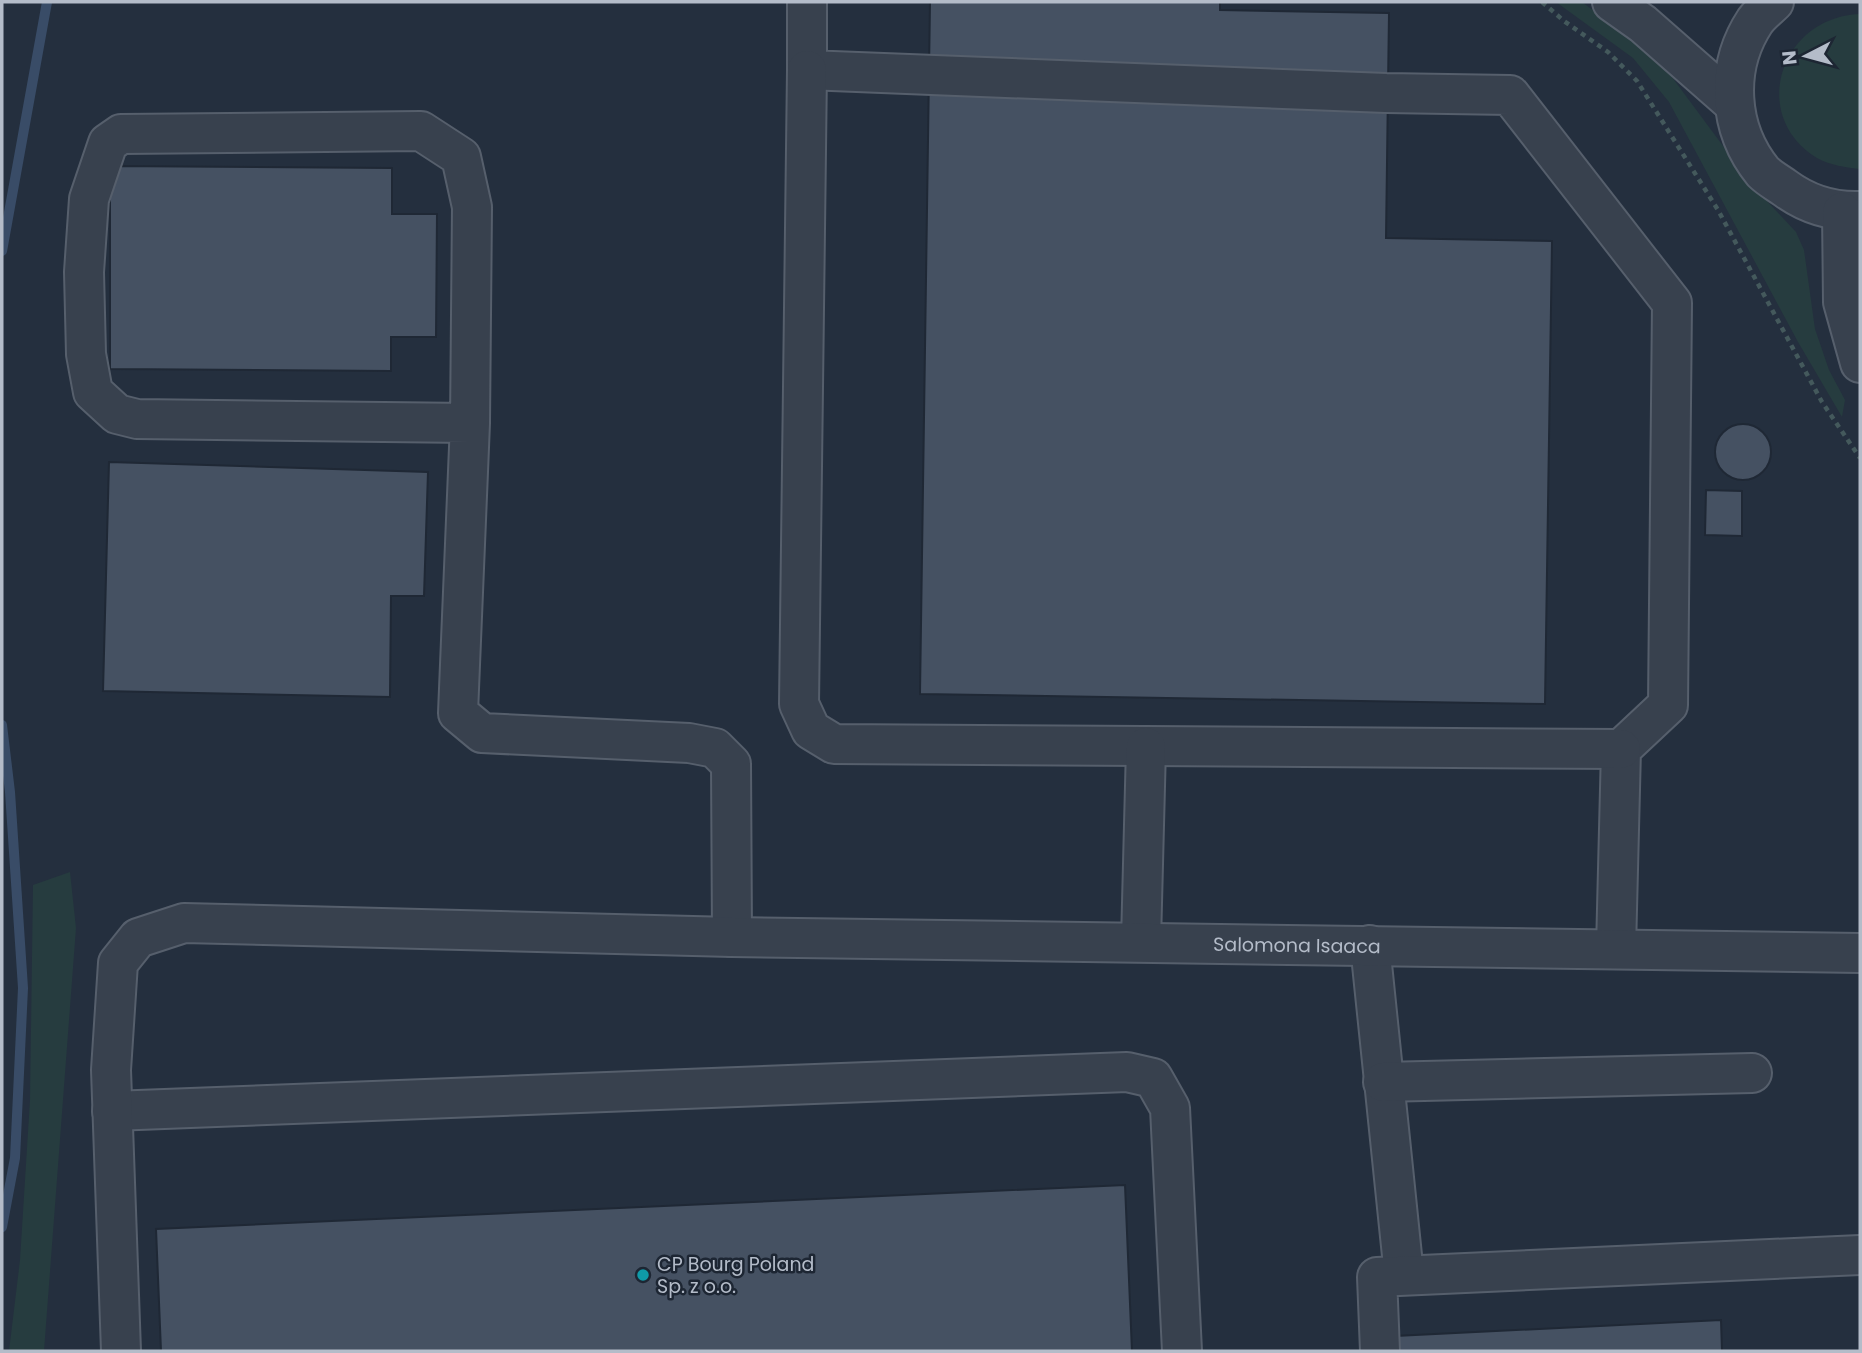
<svg xmlns="http://www.w3.org/2000/svg" width="1862" height="1353" font-family="Poppins,sans-serif">
<rect width="100%" height="100%" fill="#242f3e"/>
<g fill="#263c3f">
<path d="M1556,2h26l78,59 92,124 44,47 8,18 11,79 14,41 16,30 -3,17 -44,-75 -129,-240 -36,-44z"/>
<path d="M1860,14v154l-1,1c-15,-2 -29,-4 -42,-11 -69,-42 -37,-141 43,-144z"/>
<path d="M70,872l6,56 -32,423h-35l11,-91 10,-160 3,-215z"/>
</g>
<g fill="none" stroke-linecap="round" stroke-linejoin="round">
<g stroke="#394c67" stroke-width="10">
<path d="M2,251l45,-249"/>
<path d="M2,725l8,67 13,196 -8,170 -13,69"/>
</g>
</g>
<g fill="#455162" stroke="#1f2835" stroke-width="2">
<path d="M930,2h290v8l169,3 -3,225 166,3 -7,463 -625,-10z"/>
<path d="M110,166l282,2v46h45l-1,123h-45v34l-281,-2z"/>
<circle cx="1743" cy="452" r="28"/>
<path d="M109,462l319,10 -4,124h-33l-1,101 -287,-6z"/>
<path d="M1706,490l36,1v45l-37,-1z"/>
<path d="M1125,1185l7,166h-971l-5,-122z"/>
<path d="M1721,1320l1,31h-326l-1,-15z"/>
</g>
<g fill="none" stroke-linecap="round" stroke-linejoin="round">
<defs>
<g id="minor">
<path d="M807,2v68l579,23 124,2 162,208 -4,402 -47,44 -5,200"/>
<path d="M1612,2l31,22 90,79"/>
<path d="M1774,2c-6,6 -14,12 -19,19 -31,47 -27,108 8,151 6,6 15,11 22,16 23,17 47,24 75,23"/>
<path d="M807,70l-8,634 12,26 23,14 787,5"/>
<path d="M1842,212l1,90 17,61"/>
<path d="M470,423l-333,-4 -20,-5 -24,-22 -7,-38 -2,-82 5,-73 19,-56 13,-9 300,-3 40,26 11,50 -2,216 -12,290 24,20 207,10 26,5 16,16 1,173"/>
<path d="M1141,942l5,-195"/>
<path d="M1370,945l34,330"/>
<path d="M1383,1082l369,-9"/>
<path d="M112,1111l1015,-39 26,6 17,30 12,243"/>
<path id="s1" d="M121,1351l-10,-281 7,-107 20,-25 46,-15 548,14 1128,16"/>
<path d="M1380,1351l-3,-74 483,-22"/>
</g>
</defs>
<use href="#minor" stroke="#565f6c" stroke-width="42"/>
<path stroke="#44595c" stroke-width="4.5" stroke-dasharray="5 5" stroke-linecap="butt" d="M1542,2l22,19 44,31 29,29 81,129 104,192 38,56"/>
<use href="#minor" stroke="#38414e" stroke-width="38"/>
</g>
<circle fill="#0f9aa8" stroke="#1d2633" stroke-width="2.5" cx="643" cy="1275" r="7"/>
<g text-anchor="middle" stroke-width="5" stroke-linejoin="round" paint-order="stroke">
<g font-size="19" fill="#b4bcc9" stroke="#1d2633">
<text dy="7" stroke="none"><textPath href="#s1" startOffset="1582">Salomona Isaaca</textPath></text>
</g>
<g font-size="19" fill="#b4bcc9" stroke="#1d2633" text-anchor="start">
<text x="657" y="1271">CP Bourg Poland<tspan x="657" dy="22">Sp. z o.o.</tspan></text>
</g>
</g>
<rect width="1862" height="1353" fill="none" stroke="#b4bcc9" stroke-width="7"/>
<g transform="translate(1806 56) rotate(264)" stroke="#1d2633" stroke-width="5" paint-order="stroke">
<path d="M0-5L12 26L0 18L-12 26Z" fill="#b4bcc9"/>
<text y="-10" font-size="19" font-weight="bold" text-anchor="middle" fill="#b4bcc9">N</text>
</g>
</svg>
